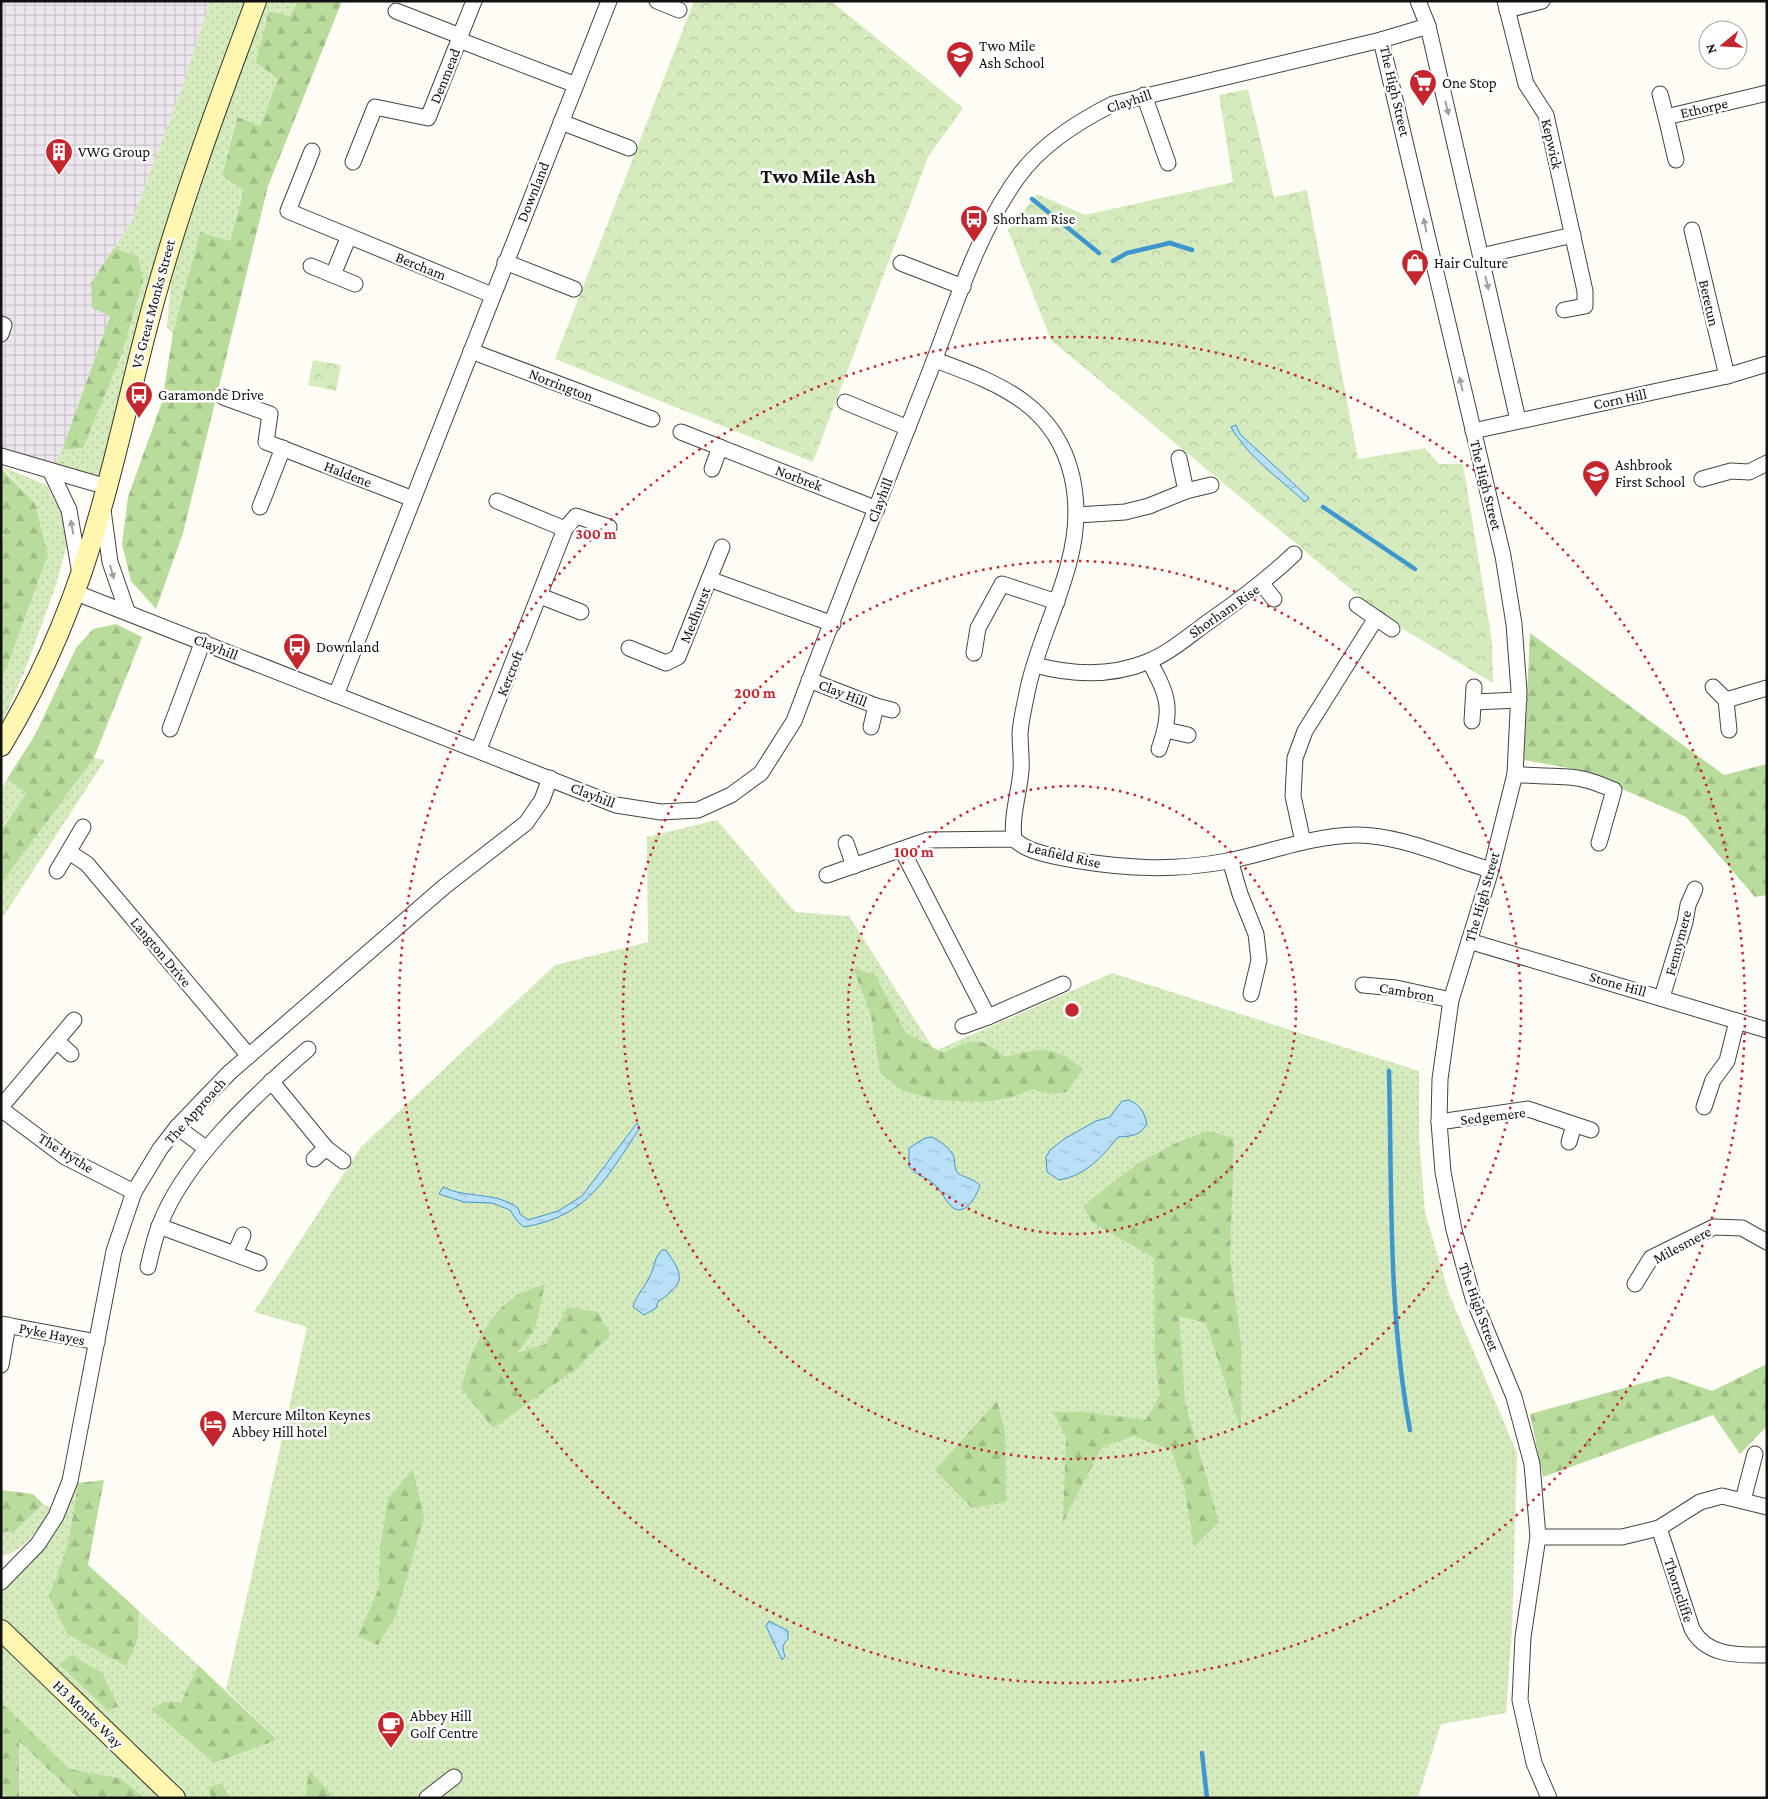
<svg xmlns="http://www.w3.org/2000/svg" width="1768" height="1799" font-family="'Crimson Pro',serif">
<defs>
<pattern id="industrial-grid" width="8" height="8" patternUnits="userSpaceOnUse" patternTransform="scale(1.25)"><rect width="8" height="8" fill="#eee6ef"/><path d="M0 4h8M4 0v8" fill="none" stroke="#cbc4cc"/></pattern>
<pattern id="grass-dots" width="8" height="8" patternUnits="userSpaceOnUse" patternTransform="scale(1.25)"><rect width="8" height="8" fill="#d5ebbd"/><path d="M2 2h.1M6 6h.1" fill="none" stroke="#b6c8a1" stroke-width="1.8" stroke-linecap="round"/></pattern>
<pattern id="forest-firs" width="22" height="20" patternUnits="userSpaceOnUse" patternTransform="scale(1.25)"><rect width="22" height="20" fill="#b9dc9c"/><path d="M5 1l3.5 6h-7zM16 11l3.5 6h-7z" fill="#9ebc85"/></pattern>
<pattern id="park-crowns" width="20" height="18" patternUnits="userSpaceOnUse" patternTransform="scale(1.25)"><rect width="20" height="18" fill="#d5ebbd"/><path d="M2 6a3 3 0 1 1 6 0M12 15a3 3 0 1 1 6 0" fill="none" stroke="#b6c8a1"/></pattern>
<pattern id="water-ripples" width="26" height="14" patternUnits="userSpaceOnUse" patternTransform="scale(1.25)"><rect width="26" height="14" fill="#b9e0f7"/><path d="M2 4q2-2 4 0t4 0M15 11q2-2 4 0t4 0" fill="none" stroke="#9ebfd3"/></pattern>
</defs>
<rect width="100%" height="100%" fill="#fffdf5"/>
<path fill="url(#industrial-grid)" d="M1,1h209l-28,86 -50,134 -41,62 19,33 -48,134 -11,22 -50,-16z"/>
<g fill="url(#grass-dots)">
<path d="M210,1h88l-8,15 -21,-5 9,68 -18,47 -24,-8 -14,58 23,14 -15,51 -30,-9 -27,101 -6,-5 8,-101 -68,260 -56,-15 11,-22 21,-2 55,-192 -24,-8 18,-27 50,-134z"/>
<path d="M1,466l45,19 17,29 4,31 -12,43 -31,85 -23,52v-42l47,-128 -13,-52z"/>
<path d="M94,758l11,2 -104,160v-36z"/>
<path d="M7,779l19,14 -23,33 -2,-2v-35z"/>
<path d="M717,820l78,92 54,4 86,135 177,-78 307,98v67l6,74 24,82 68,159 -5,178 -6,82 -65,11 -23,74h-1083l-26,-28 -4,28h-75l-8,-15 -14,4 3,11h-66l-25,-20 -50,-9 -69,-67v-31l2,-4 -2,-5v-80l22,-23 47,-78 8,2 -10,61 -19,52 89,43 1,-28 59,54 -17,37h-17l-12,7 62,54 63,-23 -51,-50 81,-363 -53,-15 107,-165 194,-182 93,-23 -1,-105z"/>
<path d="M43,1504l9,5c-14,19 -26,42 -51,47v-24l14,-1z"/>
<path d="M1,1723l79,75h-79z"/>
</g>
<g fill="url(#forest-firs)">
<path d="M298,1h44l-74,185 -85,347 -27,76 -25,-28 -9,-37 6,-47 34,-95 11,-69 27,-101 30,9 14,-51 -22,-14 15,-59 23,9 18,-47 -22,-17 13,-51 21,5z"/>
<path d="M114,248l24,8 5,24 -21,73 -39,95 -21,2 48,-134 -18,-8 -1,-25z"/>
<path d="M1,468l34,35 13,52 -47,128v-141l3,-7 -3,-2z"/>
<path d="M116,624l26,13 -48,121 -93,126v-60l3,2 22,-33 -19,-14 28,-44 41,-87 17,-19z"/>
<path d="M1530,633l194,142 43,-11v131l-12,2 -69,-80 -107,-47 -55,-10z"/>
<path d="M853,968l22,7 31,58 37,20c30,-13 34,-19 62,4 35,-9 48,-13 78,12l-16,23 -18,2 -16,-5 -23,9 -29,4 -46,-2 -33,-10 -22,-17 -9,-58z"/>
<path d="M1208,1131l26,7 -4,121 11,85v87l-35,-108 -27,-7 6,86 34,120 -25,25 -10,-61 -13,-36 -37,-14 -32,11 -39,75 3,-85 -13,-25h31l62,8 14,-25 -5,-37 -1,-100 -62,-36 -9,-16 54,-42 41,-22z"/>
<path d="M545,1284l-10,45 -18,24 29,-9 22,-37 30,5 12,23 -34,34 -83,59 -32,-40c10,-34 22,-68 52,-90 8,-7 22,-10 32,-14z"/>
<path d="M1767,1364v62l-27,28 -27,-39 -170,62 -13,-63 138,-38 44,15z"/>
<path d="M997,1401l8,30 1,71 -34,6 -37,-38z"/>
<path d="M413,1469l11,49 -28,97 -18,30 -20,-9 21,-48 1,-40 8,-50z"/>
<path d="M104,1480l-16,85 51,46 -1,28 -12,27 -59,-32 -18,-38 19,-52 10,-61z"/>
<path d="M1,1490l32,4 10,10 -28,27 -14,1z"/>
<path d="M72,1655l30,18 16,33 -10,5 -49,-47z"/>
<path d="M198,1665l79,75 -63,23 -63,-54 13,-7h17z"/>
<path d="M1,1702l69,67 50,9 25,20h-66l-60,-57v57h-11l-7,-7z"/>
<path d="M309,1770l26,28h-30z"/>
<path d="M222,1783l8,15h-19l-3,-11z"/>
</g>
<g fill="url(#park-crowns)">
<path d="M694,1h137l132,107 -35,49 -115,305 -258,-103z"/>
<path d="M1248,89l26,108 33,-7 51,269 67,-11 14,16h24l29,177 1,42 -105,-63 -337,-280 -43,-110 29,-36 48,21 148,-33 -14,-87z"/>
<path d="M313,360l28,5 -5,26 -28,-6z"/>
</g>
<g fill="url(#water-ripples)" stroke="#3f96cf">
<path d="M1236,425l4,9 69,64 -4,4c-25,-23 -58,-46 -74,-75z"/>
<path d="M1129,1100c12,6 15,12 18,24 -8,12 -14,12 -29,13 -16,20 -33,39 -59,43l-12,-8 -1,-15 4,-7 14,-11 32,-18 14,-4 12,-16z"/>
<path d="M637,1123l3,5c-34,50 -51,88 -116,99l-7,-6 -7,-11 -18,-7 -28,-1 -25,-8 4,-7c24,12 52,4 75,21l2,6 8,6 30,-9 24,-15z"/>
<path d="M932,1137c7,4 17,10 21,18 3,6 0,14 6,19 7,4 13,4 21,11 -3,11 -16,34 -29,21 -7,-7 -10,-16 -17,-22 -10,-9 -14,-5 -25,-18v-18l16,-10z"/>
<path d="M662,1250h4c19,28 19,32 -8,52l-2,6 -12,7 -11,-8c3,-12 12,-20 17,-31 5,-10 4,-18 12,-26z"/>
<path d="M769,1621l19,10v8c-6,6 -6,9 -3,17l-3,4 -16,-34z"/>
</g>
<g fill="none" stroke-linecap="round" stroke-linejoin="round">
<g stroke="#3f96cf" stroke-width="4.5">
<path d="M1032,199l67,54"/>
<path d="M1113,261l14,-8 43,-10 22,7"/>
<path d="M1323,507l92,62"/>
<path d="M1389,1071c3,120 -1,241 21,359"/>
<path d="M1202,1753l5,45"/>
</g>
<defs>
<g id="street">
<path d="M657,1l22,9"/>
<path d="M1418,1l10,25 90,394"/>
<path d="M1505,1l21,83 20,31 39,176v15l-21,4"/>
<path d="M1507,10l35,-9"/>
<path d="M396,11l64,25 -1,4"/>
<path d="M460,36l14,-35"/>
<path d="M1381,40l122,516 11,68 5,67 -4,83 -24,96 -40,130 -11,79 -1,43 4,50 11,58 19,68 41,99 18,67 6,73 -15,100 -3,63 14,63 15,35"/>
<path d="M1660,94l6,23 101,-24"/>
<path d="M1144,95l24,68"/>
<path d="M1666,117l10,43"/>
<path d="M561,122l68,26"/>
<path d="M312,151l-24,60 204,84"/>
<path d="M353,162l22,-55 53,11 31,-78 117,45"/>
<path d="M1692,230l35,146"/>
<path d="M349,236l-16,39 22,9"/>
<path d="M1481,256l92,-21"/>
<path d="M505,262l69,27"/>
<path d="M901,263l62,24"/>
<path d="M311,266l22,9"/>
<path d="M1,324l3,1 -3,9"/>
<path d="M471,351l181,68"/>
<path d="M935,360c30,11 62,22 89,42 52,39 61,104 44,164 -11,41 -31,81 -40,122 -3,15 -7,31 -8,45 0,13 2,26 1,38 -2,23 -10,45 -7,68"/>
<path d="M223,397l47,17 -4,28 147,57"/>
<path d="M845,402l63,26"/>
<path d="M1473,431l254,-55 40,-12"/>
<path d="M681,432l196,77"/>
<path d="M1,456l106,31"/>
<path d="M712,469l8,-22"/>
<path d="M51,472l18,38 11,64"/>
<path d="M1702,479l29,-8 18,1 18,-9"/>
<path d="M1186,491l25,-6"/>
<path d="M260,507l23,-59"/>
<path d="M103,510l7,52 17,49"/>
<path d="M1077,515l48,-3 24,-6 37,-15 -7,-33"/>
<path d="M565,529l11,-13 33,11"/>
<path d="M722,547l-13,32 124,45"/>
<path d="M1262,584l12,15"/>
<path d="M74,592l542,213 45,7 37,-2 33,-15 30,-22 33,-52c43,-114 88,-228 133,-342 26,-66 49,-144 91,-202 23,-32 61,-56 95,-73l268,-64 47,-14"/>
<path d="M540,596l41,16"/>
<path d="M1357,605l35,24"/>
<path d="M629,648l37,15 12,-6 31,-78"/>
<path d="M974,653l4,-25 24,-44 55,18"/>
<path d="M1149,661c20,35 24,49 10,88"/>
<path d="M1035,665c37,10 77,11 112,-3 23,-9 44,-28 64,-42 30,-21 57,-41 83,-66"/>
<path d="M809,680l67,26 -5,21"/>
<path d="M1713,687l13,13"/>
<path d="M336,695l273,-694"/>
<path d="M1474,702l45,-2"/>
<path d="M876,706l16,4"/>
<path d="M1472,721l2,-34"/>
<path d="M170,729l33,-88"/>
<path d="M1166,730l22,5"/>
<path d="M1729,730l-3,-30 41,-12"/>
<path d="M479,749l86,-220 -68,-28"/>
<path d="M1515,774c18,3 36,1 54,3 16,1 30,7 45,13l-15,53"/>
<path d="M1303,842l-10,-46 2,-38 10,-27 71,-113"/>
<path d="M846,843l8,23"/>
<path d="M902,850l86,167 -25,9"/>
<path d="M69,852l18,12 162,192"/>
<path d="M1230,860l10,34 16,40 3,26 -8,34"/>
<path d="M57,871l26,-44"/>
<path d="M827,875l101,-35 86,-1c14,14 40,17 60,21 55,9 99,11 154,1 43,-9 84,-25 127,-26 43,-1 94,23 136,35"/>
<path d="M1469,941l298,89"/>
<path d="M1363,985l33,3 55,12"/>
<path d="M1662,997l23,-75 3,-17 7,-16"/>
<path d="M988,1017l75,-33"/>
<path d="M58,1042l13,12"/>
<path d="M271,1081l55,67 17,13"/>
<path d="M1,1107l73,-87"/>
<path d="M1704,1107l9,-27 14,-19 10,-40"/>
<path d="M1,1109l64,48 69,35"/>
<path d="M1439,1122l89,-13 63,21"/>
<path d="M177,1127l30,22"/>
<path d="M1569,1142l5,-17"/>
<path d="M314,1159l12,-11"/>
<path d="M159,1226l100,37"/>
<path d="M235,1254l8,-19"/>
<path d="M148,1267c3,-13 6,-27 11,-40 24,-66 97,-133 149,-178"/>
<path d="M1635,1284l16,-26 63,-31 28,1 25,14"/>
<path d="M1,1324l96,18"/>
<path d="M1,1365l7,-40"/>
<path d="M1743,1500l12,-46"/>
<path d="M1659,1528l33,101c15,28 47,26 75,26"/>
<path d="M1538,1537h84l37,-9 41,-26 22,-6 45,11"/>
<path d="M1,1582l37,-38 18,-28 14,-35 44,-230 20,-59 26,-43 17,-22 52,-54 216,-187 81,-63 16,-23 8,-22"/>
<path d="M427,1798l27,-21"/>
</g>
<g id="secondary">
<path d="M1,746c45,-74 79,-158 101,-241 19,-67 33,-136 52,-204 28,-102 65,-200 102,-300"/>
<path d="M1,1630l174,168"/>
</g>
</defs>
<use href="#street" stroke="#444" stroke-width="17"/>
<use href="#secondary" stroke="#333" stroke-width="22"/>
<use href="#street" stroke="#fff" stroke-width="15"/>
<use href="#secondary" stroke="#fff6b0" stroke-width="20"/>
</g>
<defs><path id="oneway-solid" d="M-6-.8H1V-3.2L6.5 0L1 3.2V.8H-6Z" transform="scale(1.25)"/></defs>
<g fill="#a0a0a0">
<use href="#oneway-solid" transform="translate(1447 108) rotate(76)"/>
<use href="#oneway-solid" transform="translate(1425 225) rotate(-102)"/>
<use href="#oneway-solid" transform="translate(1487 283) rotate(77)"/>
<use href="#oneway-solid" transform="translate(1461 384) rotate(-103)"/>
<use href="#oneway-solid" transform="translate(72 527) rotate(-100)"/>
<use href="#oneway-solid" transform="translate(112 572) rotate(74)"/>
</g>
<g fill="none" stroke="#c4262e" stroke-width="2.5" stroke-dasharray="2.5 5">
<circle cx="1072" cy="1010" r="224"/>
<circle cx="1072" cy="1010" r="449"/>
<circle cx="1072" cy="1010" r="673"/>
</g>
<defs>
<symbol id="school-pin" viewBox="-11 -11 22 30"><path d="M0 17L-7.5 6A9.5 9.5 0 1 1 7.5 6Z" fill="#c4262e" stroke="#fff"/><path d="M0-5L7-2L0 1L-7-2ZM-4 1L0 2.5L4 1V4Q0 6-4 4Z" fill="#fff"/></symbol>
<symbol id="supermarket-pin" viewBox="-11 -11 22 30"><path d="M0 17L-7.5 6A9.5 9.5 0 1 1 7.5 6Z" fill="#c4262e" stroke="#fff"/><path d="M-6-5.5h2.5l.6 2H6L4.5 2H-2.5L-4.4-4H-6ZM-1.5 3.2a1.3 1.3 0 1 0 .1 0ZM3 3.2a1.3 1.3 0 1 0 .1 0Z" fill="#fff"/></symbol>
<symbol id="building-pin" viewBox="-11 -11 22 30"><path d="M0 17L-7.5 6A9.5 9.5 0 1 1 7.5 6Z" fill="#c4262e" stroke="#fff"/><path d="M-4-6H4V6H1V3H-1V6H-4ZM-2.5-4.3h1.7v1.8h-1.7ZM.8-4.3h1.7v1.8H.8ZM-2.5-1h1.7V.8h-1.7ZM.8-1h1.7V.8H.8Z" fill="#fff"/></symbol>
<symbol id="bus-pin" viewBox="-11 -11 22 30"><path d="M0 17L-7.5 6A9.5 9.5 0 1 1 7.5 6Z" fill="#c4262e" stroke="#fff"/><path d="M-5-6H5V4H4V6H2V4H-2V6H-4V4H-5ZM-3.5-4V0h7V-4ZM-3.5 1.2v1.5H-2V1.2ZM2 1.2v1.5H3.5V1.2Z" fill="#fff"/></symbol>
<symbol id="shop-pin" viewBox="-11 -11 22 30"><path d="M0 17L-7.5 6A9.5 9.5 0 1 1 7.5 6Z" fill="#c4262e" stroke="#fff"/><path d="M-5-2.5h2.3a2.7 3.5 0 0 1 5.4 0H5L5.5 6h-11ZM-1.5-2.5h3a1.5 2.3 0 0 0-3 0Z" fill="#fff"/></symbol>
<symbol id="hotel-pin" viewBox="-11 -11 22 30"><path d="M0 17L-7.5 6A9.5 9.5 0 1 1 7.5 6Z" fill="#c4262e" stroke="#fff"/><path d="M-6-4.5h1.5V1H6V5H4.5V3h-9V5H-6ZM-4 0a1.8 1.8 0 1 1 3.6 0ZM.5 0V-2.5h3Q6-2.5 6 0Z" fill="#fff"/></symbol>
<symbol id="cafe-pin" viewBox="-11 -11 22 30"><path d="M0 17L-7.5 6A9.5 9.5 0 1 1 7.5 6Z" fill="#c4262e" stroke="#fff"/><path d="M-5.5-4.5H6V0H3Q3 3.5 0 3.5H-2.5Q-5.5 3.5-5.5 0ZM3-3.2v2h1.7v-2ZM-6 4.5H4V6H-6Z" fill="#fff"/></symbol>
</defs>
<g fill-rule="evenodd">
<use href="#school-pin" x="944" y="39" width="32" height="43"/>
<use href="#supermarket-pin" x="1407" y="67" width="32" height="43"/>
<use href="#building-pin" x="43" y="136" width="32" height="43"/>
<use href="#bus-pin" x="958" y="203" width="32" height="43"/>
<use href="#shop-pin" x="1399" y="247" width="32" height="43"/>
<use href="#bus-pin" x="123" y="379" width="32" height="43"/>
<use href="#school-pin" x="1580" y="458" width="32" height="43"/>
<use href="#bus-pin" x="281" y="631" width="32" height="43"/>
<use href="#hotel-pin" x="197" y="1408" width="32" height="43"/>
<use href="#cafe-pin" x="375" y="1709" width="32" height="43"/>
</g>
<g text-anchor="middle" stroke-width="5" stroke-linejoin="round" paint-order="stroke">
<g font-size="15" fill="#111" stroke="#fff" text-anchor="start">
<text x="979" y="51">Two Mile<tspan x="979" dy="17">Ash School</tspan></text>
<text x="1442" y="88">One Stop</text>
<text x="78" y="157">VWG Group</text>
<text x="993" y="224">Shorham Rise</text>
<text x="1434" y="268">Hair Culture</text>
<text x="158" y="400">Garamonde Drive</text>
<text x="1615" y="470">Ashbrook<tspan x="1615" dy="17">First School</tspan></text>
<text x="316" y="652">Downland</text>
<text x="232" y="1420">Mercure Milton Keynes<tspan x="232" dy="17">Abbey Hill hotel</tspan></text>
<text x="410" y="1721">Abbey Hill<tspan x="410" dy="17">Golf Centre</tspan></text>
</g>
<g font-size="15" fill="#111" stroke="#fff">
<text transform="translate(445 76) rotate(-68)" y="5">Denmead</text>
<text transform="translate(1395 91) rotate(77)" y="5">The High Street</text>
<text transform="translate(1129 101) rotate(-18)" y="5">Clayhill</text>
<text transform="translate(1704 108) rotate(-13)" y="5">Ethorpe</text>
<text transform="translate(1552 144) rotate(77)" y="5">Kepwick</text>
<text transform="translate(533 192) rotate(-68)" y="5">Downland</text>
<text transform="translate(421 266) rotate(22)" y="5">Bercham</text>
<text transform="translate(1709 303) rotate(77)" y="5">Beretun</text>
<text transform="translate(153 304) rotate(-75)" y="5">V5 Great Monks Street</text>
<text transform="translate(561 385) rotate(21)" y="5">Norrington</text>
<text transform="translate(1620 399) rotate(-12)" y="5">Corn Hill</text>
<text transform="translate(348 474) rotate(21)" y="5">Haldene</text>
<text transform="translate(799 478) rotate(21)" y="5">Norbrek</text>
<text transform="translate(1486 485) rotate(76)" y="5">The High Street</text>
<text transform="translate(880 500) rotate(-69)" y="5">Clayhill</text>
<text transform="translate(1224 611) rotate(-35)" y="5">Shorham Rise</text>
<text transform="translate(695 615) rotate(-68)" y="5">Medhurst</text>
<text transform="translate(216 647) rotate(22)" y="5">Clayhill</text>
<text transform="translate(510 673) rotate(-68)" y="5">Kercroft</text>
<text transform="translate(843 693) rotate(21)" y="5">Clay Hill</text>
<text transform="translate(593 795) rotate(21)" y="5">Clayhill</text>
<text transform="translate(1064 855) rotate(13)" y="5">Leafield Rise</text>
<text transform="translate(1482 897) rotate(-74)" y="5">The High Street</text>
<text transform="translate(1678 943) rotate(-75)" y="5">Fennymere</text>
<text transform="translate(161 952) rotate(50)" y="5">Langton Drive</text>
<text transform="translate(1618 984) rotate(16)" y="5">Stone Hill</text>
<text transform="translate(1407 992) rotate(10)" y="5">Cambron</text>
<text transform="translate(195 1111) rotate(-48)" y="5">The Approach</text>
<text transform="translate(1493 1116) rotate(-7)" y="5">Sedgemere</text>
<text transform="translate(66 1153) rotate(32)" y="5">The Hythe</text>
<text transform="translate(1682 1245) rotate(-28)" y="5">Milesmere</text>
<text transform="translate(1479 1307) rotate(70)" y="5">The High Street</text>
<text transform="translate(52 1334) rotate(11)" y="5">Pyke Hayes</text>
<text transform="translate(1679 1590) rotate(72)" y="5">Thorncliffe</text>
<text transform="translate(88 1714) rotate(44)" y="5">H3 Monks Way</text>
</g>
<g font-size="20" font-weight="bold" fill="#111" stroke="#fff">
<text x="818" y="183">Two Mile Ash</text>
</g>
</g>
<circle cx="1072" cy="1010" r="8" fill="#c4262e" stroke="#fff" stroke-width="2.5"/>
<g font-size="15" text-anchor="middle" font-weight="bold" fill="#c4262e" stroke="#fff" stroke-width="5" stroke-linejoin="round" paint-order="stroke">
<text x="596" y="539">300 m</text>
<text x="755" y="698">200 m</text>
<text x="914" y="857">100 m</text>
</g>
<rect width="1768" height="1799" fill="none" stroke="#111111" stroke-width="5"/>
<g transform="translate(1723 45) rotate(252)"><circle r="24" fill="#ffffff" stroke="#a0a0a0"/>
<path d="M0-4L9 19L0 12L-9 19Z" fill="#c4262e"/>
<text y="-8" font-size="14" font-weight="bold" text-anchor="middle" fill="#111111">N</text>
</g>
</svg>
